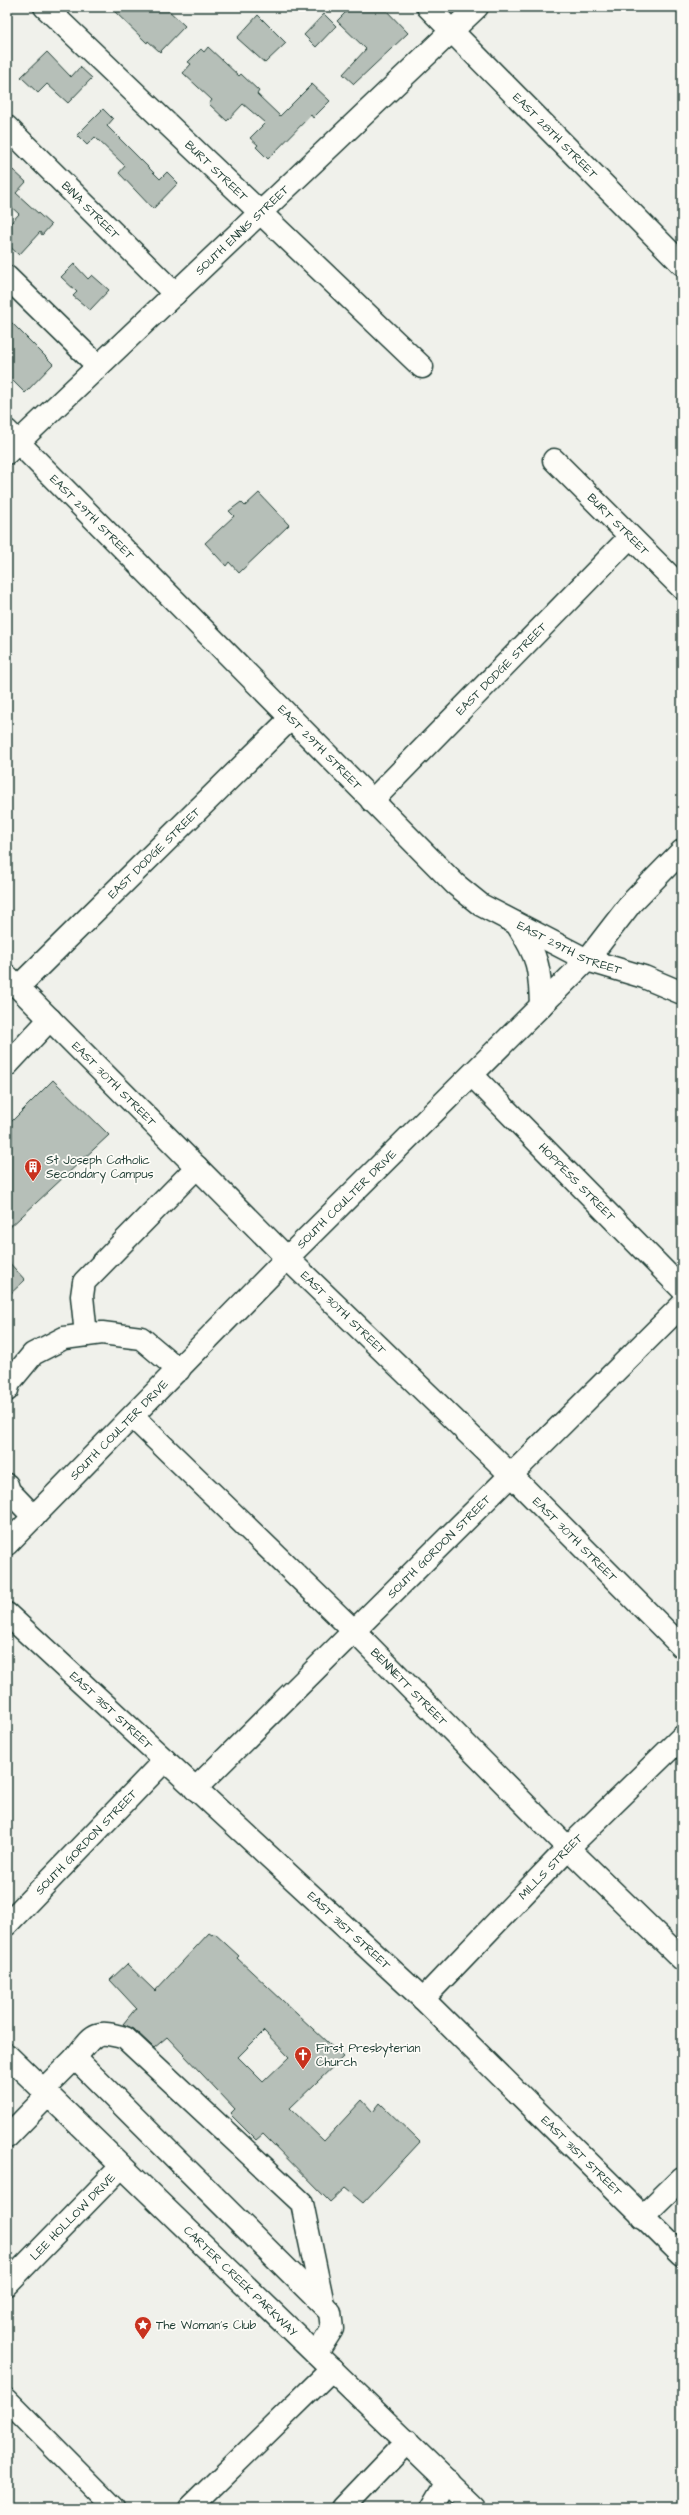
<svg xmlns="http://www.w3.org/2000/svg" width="689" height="2515" font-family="'Architects Daughter',sans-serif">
<rect width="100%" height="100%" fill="#f0f1eb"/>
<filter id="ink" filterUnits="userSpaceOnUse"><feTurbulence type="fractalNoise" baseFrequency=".025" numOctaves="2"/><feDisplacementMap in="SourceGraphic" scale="8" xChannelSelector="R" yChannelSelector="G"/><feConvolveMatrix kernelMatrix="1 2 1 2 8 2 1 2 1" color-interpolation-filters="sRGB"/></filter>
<g filter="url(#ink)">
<g fill="#b6bfb8" stroke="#1f3d34" fill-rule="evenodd">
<path d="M110,7h55l20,19 -25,26 -12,-11 -1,2z"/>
<path d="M351,7h32l25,26 -54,51 -11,-10 23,-25 -29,-28z"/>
<path d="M324,14l12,12 -20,21 -12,-12z"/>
<path d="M258,15l28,28 -21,20 -28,-25z"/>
<path d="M208,47l31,29 2,-2 18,17 -2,3 23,22 32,-32 18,17 -17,17 -2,-3 -43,44 -12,-12 2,-2 -8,-7 15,-15 -22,-19 -16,17 -18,-17 3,-4 -29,-27 8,-9 -3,-2 13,-13 3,3z"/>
<path d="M47,52l24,25 9,-10 12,11 -24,25 -21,-19 -9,9 -17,-16z"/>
<path d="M103,109l10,10 -6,7 53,53 7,-7 11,11 -25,26 -34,-36 6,-7 -30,-29 -8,8 -10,-10z"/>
<path d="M13,170l13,12 -10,11 35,32 -9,10 -2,-3 -21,23 -12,-11v-17l12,-13 -12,-11v-26z"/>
<path d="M74,264l14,15 4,-4 17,15 -19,20 -17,-14 4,-4 -16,-15z"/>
<path d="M7,318l46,46 -28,29 -18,-18z"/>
<path d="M259,493l30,32 -50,48 -10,-11 -3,4 -21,-23 29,-27 -5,-5 12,-9 4,4z"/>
<path d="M53,1080l56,55 -102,95v-104z"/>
<path d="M7,1260l18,20 -18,17z"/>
<path d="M209,1933l3,2 2,-2 25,23 -2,2 106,99 -53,51 34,33 38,-41 11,12 7,-9 40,39 -57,61 -18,-15 -15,14 -67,-68 -7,6 -26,-26 5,-5 -68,-72 -13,11 -20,-19 -11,-5 13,-16 -26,-28 17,-16 28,27zM264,2031l25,26 -26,25 -25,-25z"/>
</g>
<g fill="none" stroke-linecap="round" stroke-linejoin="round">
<defs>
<g id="minor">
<path id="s1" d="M45,7l377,360"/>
<path id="s2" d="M428,7l254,257"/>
<path id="s3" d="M7,127l168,167"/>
<path d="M7,277l91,89"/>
<path id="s4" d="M7,453l470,-446"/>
<path id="s5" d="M554,460l128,128"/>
<path id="s6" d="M372,801l258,-264"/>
<path id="s7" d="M7,976l280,282 223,216 172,173"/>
<path id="s8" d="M18,987l272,-268"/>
<path d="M7,1065l43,-46"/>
<path id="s9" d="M472,1075l210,214"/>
<path d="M86,1335l-4,-39 2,-14 113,-115"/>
<path d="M7,1390l2,-7 24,-29 31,-16 38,-5 39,5 38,32"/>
<path id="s10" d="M133,1417l220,213 215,218 114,111"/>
<path d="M7,1485l2,6 25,26"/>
<path id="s11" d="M7,1544l280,-286 300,-298 44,-57 51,-52"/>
<path id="s12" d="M7,1614l416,385 259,256"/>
<path id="s13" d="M195,1789l487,-484"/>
<path id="s14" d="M7,1924l158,-164"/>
<path id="s15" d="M423,1999l145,-151 114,-111"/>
<path id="s16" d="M7,2055l468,453"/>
<path d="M75,2058c19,-24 19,-29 50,-20l177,165 21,101"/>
<path d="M43,2090l32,-32 255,254 2,17 -16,25"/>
<path d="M7,2137l41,-42"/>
<path d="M642,2217l40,-39"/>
<path id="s17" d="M7,2284l114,-117"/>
<path d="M7,2400l107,108"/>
<path d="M190,2508l142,-139"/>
<path d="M343,2508l64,-67"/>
<path d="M432,2508l16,-27"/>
</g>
<g id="major">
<path id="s18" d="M7,431l448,453 26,21 106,55 57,17 38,16"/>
<path d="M518,926c20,31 22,42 23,80"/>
</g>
</defs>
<use href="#minor" stroke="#1f3d34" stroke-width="25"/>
<use href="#major" stroke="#1f3d34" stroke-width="25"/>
<use href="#minor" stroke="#fdfcf7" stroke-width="22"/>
<use href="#major" stroke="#fdfcf7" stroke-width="22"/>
</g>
</g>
<defs>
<symbol id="building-pin" viewBox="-11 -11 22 30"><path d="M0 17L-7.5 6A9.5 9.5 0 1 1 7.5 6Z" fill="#c8321e" stroke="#fdfcf7"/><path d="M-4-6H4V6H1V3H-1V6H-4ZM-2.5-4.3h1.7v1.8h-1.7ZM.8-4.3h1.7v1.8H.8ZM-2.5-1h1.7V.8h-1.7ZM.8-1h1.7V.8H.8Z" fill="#fff"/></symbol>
<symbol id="church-pin" viewBox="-11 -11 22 30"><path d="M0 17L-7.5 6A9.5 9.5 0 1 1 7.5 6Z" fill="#c8321e" stroke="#fdfcf7"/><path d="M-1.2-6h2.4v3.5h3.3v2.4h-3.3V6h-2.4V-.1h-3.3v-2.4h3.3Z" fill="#fff"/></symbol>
<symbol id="sight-pin" viewBox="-11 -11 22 30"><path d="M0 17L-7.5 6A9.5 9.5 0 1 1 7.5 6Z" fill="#c8321e" stroke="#fdfcf7"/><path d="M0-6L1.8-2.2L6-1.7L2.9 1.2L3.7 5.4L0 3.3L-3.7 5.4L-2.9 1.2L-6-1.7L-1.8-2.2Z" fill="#fff"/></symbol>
</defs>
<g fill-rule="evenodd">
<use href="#building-pin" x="23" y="1157" width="20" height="27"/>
<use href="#church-pin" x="293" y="2045" width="20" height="27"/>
<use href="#sight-pin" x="133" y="2315" width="20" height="27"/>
</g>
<g text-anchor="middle" stroke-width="3.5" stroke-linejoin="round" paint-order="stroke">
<g font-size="12" fill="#1f3d34" stroke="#fdfcf7">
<text dy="4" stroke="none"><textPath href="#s2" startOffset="181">EAST 28TH STREET</textPath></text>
<text dy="4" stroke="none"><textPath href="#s1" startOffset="237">BURT STREET</textPath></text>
<text dy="4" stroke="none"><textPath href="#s3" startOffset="118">BINA STREET</textPath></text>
<text dy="4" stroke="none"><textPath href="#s4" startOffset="324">SOUTH ENNIS STREET</textPath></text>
<text dy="4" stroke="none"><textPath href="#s18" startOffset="121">EAST 29TH STREET</textPath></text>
<text dy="4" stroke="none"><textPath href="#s5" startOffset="91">BURT STREET</textPath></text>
<text dy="4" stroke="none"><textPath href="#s6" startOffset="185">EAST DODGE STREET</textPath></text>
<text dy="4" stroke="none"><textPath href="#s18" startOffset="445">EAST 29TH STREET</textPath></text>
<text dy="4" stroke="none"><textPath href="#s8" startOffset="191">EAST DODGE STREET</textPath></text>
<text dy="4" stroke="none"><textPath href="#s18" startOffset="769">EAST 29TH STREET</textPath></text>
<text dy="4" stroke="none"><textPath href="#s7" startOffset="152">EAST 30TH STREET</textPath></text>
<text dy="4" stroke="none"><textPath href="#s9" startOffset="150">HOPPESS STREET</textPath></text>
<text dy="4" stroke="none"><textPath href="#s11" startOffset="484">SOUTH COULTER DRIVE</textPath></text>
<text dy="4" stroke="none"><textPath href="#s7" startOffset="476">EAST 30TH STREET</textPath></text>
<text dy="4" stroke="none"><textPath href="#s11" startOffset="160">SOUTH COULTER DRIVE</textPath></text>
<text dy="4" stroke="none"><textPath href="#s7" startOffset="800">EAST 30TH STREET</textPath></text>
<text dy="4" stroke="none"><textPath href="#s13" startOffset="344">SOUTH GORDON STREET</textPath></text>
<text dy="4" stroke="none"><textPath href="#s10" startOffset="386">BENNETT STREET</textPath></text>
<text dy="4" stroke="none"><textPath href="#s12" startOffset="142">EAST 31ST STREET</textPath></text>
<text dy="4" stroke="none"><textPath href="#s14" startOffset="114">SOUTH GORDON STREET</textPath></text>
<text dy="4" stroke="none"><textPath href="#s15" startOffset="184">MILLS STREET</textPath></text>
<text dy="4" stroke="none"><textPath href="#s12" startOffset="466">EAST 31ST STREET</textPath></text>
<text dy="4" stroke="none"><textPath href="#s12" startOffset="790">EAST 31ST STREET</textPath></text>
<text dy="4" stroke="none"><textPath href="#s17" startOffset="94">LEE HOLLOW DRIVE</textPath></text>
<text dy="4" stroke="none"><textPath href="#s16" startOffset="325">CARTER CREEK PARKWAY</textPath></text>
</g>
<g font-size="12" fill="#1f3d34" stroke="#fdfcf7" text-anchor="start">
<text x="46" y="1164">St Joseph Catholic<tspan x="46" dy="14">Secondary Campus</tspan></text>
<text x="316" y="2052">First Presbyterian<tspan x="316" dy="14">Church</tspan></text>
<text x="156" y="2329">The Woman's Club</text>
</g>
</g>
<rect width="689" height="2515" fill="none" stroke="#fdfcf7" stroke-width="24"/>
<rect x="12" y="12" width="665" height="2491" fill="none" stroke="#1f3d34" stroke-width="1.5" filter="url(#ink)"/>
</svg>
